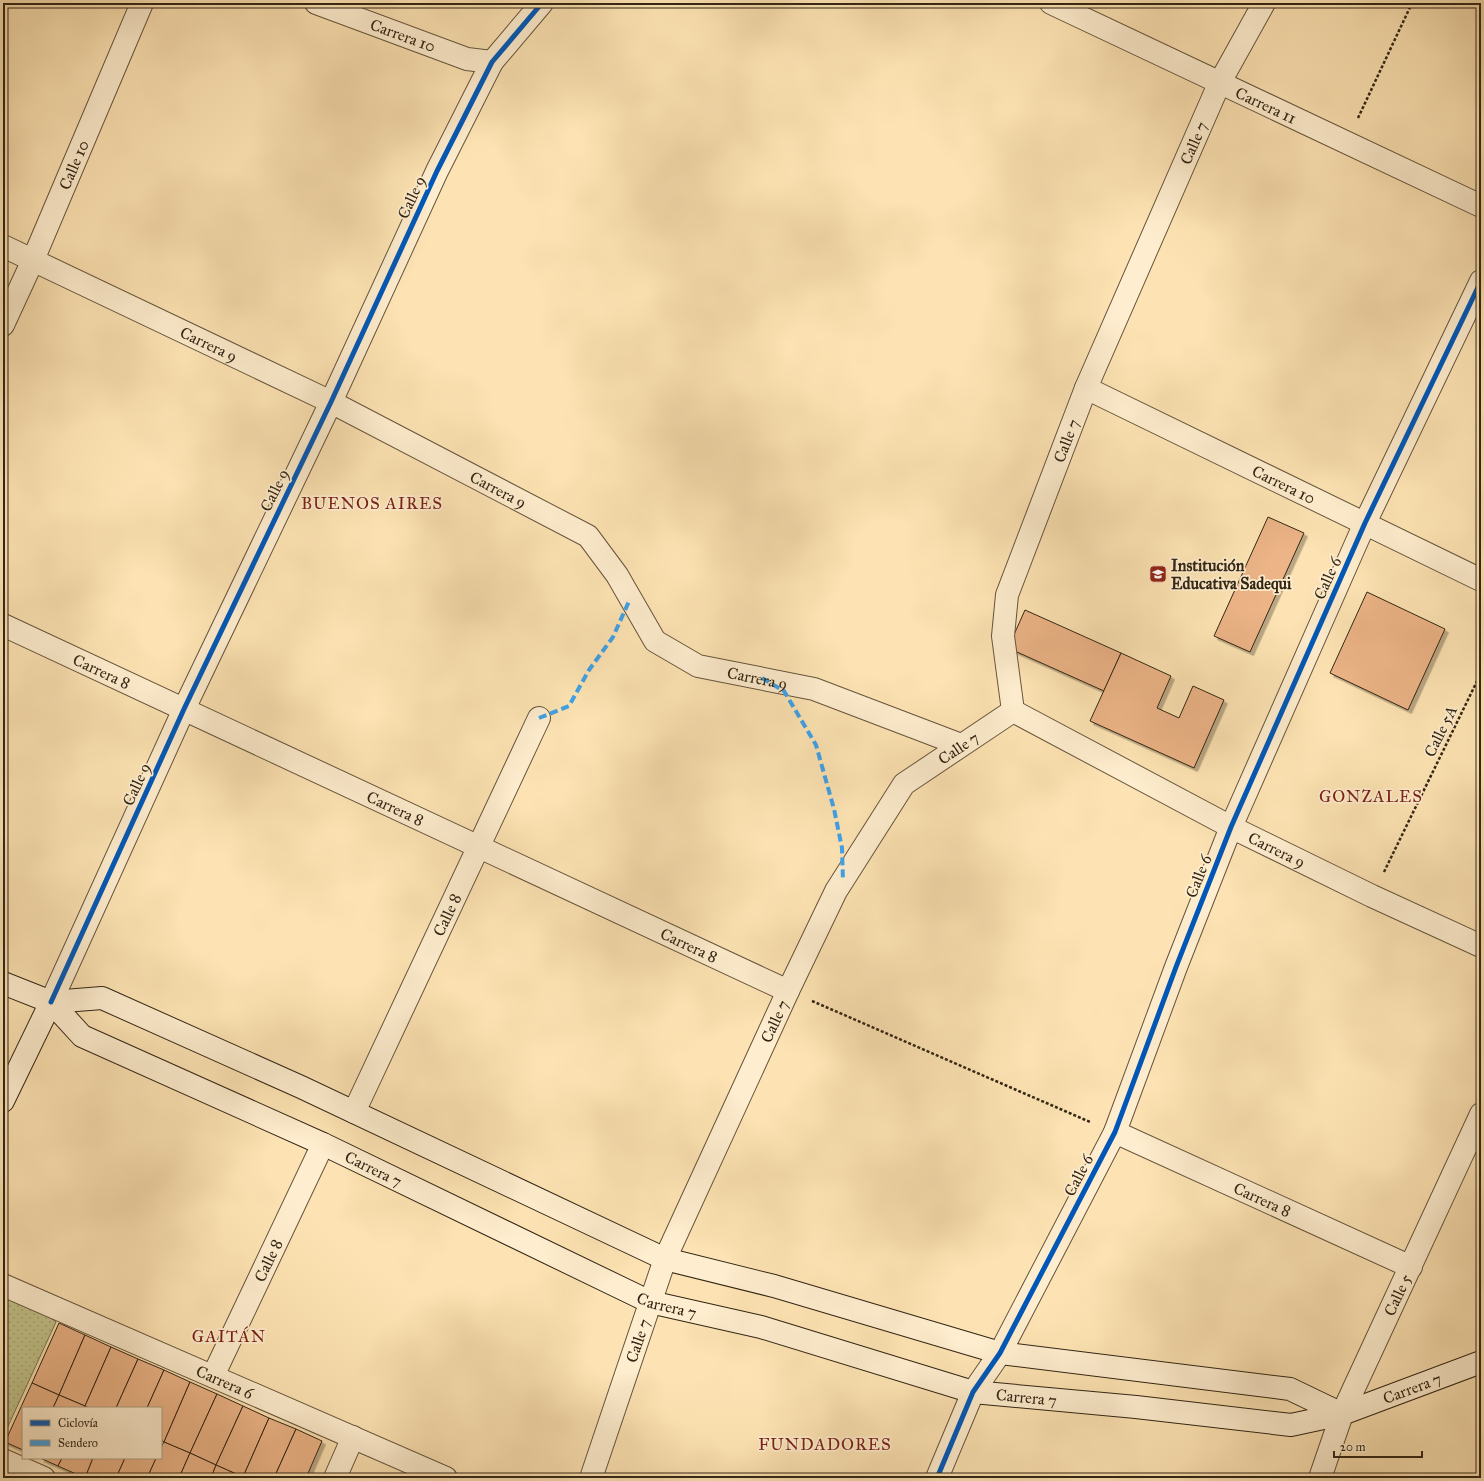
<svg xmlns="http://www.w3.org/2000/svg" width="1484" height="1481" font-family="'IM FELL Great Primer',serif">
<defs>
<pattern id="grass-dots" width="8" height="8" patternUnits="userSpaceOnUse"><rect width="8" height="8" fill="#c2c38a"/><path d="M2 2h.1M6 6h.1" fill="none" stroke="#a7a776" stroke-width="1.8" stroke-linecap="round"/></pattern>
<filter id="shadow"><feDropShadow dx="3.5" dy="3.5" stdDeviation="0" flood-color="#0004"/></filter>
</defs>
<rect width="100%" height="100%" fill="#fde3b3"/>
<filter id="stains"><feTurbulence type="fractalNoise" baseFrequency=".005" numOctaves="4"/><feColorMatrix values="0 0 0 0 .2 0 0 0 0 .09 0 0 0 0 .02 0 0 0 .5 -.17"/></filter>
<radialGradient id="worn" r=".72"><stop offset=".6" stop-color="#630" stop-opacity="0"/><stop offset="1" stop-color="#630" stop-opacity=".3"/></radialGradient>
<path fill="url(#grass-dots)" stroke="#7a744f" d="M3,1295l40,17 13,10 -53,115z"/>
<g fill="#ecb487" stroke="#322514" filter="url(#shadow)">
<path d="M1268,517l36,16 -54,119 -36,-16z"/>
<path d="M1367,592l78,37 -37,81 -78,-37z"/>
<path d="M1025,610l96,43 -17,38 -96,-43z"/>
<path d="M1121,653l50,23 -14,32 22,10 14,-32 31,14 -30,68 -104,-47z"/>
<path d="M59,1323l26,12 -26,60 -27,-12z"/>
<path d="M85,1335l26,12 -26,59 -26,-11z"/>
<path d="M111,1347l27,12 -22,49h-27l-4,-2z"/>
<path d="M138,1359l26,11 -17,38h-31z"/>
<path d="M164,1370l26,12 -26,60 -3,-2v-32h-14z"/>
<path d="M190,1382l27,12 -27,59 -26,-11z"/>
<path d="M32,1383l27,12 -6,13h-30v42l-18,-8z"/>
<path d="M217,1394l26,12 -27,59 -26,-12z"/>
<path d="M59,1395l26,11 -1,2h-31z"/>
<path d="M243,1406l26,12 -26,59 -27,-12z"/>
<path d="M269,1418l27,11 -22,49h-28l-3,-1z"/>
<path d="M296,1429l26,12 -16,37h-32z"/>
<path d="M164,1442l26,11 -11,25h-32l9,-20h5v-11z"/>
<path d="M190,1453l26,12 -5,13h-32z"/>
<path d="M40,1458h22l-4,8z"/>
<path d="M62,1458h31l-8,20 -27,-12z"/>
<path d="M93,1458h32l-9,20h-31z"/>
<path d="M125,1458h31l-9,20h-31z"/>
<path d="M216,1465l27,12 -1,1h-31z"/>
<path d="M365,1474l10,4h-12z"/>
</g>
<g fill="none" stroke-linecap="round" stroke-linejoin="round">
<defs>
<g id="minor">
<path id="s1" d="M1051,3c143,69 287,135 430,203"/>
<path d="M492,62l50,-59"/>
<path id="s2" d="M3,246l328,156 257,134 29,39 38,66 43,25 116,23 147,56"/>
<path id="s3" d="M3,325l30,-65 109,-257"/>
<path id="s4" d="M1086,388l395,192"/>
<path id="s5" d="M3,625l785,366"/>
<path id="s6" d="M1013,711l-10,-75 4,-41 79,-207 133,-304 45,-81"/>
<path id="s7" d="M1013,711l218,116 141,69 109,50"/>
<path id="s8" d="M354,1112l185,-394"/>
<path id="s9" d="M1115,1132l296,135"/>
<path id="s10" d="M3,1285l443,193"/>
<path id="s11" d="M213,1376l110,-232"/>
<path d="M3,1460l41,18"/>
<path d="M335,1478l18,-41"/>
<path id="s12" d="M591,1478l74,-219 123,-268 48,-100 68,-107 109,-73"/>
<path d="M937,1478l36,-86 27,-39 115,-221 61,-165 55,-140 134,-304 116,-242"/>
<path id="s13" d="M1320,1478l22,-64 139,-300"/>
</g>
<path id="tertiary" d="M51,1002l133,-293 147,-307 106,-231 55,-109 -25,-3 -151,-56"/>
<g id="secondary">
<path id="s14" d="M3,983l48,19 31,34 241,108 327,158 111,25 212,65 163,15 155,18 51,-11 139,-52"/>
<path d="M51,1002l51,-4 199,89 364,172 109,27 226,67 290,36 52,25"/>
<path d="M3,1101l48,-99"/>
</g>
</defs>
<use href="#minor" stroke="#65543c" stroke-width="24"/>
<use href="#tertiary" stroke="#65543c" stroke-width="24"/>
<use href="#secondary" stroke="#322514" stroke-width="24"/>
<g stroke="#322514" stroke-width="2.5" stroke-dasharray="3 2" stroke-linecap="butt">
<path d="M1358,118l54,-115"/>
<path d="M1384,872l97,-199"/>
<path d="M812,1001l278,121"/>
</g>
<use href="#minor" stroke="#feedce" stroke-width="22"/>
<use href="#tertiary" stroke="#feedce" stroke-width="22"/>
<use href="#secondary" stroke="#feedce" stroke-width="22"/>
<g stroke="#3ea2ea" stroke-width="4" stroke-dasharray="8 4" stroke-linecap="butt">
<path d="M762,678l22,13 32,54 18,64 8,39 1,33"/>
<path d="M539,718l30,-12 20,-36 24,-33 17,-38"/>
</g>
<defs>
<g id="cycleway">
<path d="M51,1002l133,-293 147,-307 106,-231 55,-109 50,-59"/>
<path d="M937,1478l36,-86 27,-39 115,-221 61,-165 55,-140 134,-304 116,-242"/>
</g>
</defs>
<use href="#cycleway" stroke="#feedce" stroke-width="8"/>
<use href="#cycleway" stroke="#0057b8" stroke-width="5"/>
</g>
<defs>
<symbol id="school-square" viewBox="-11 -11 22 22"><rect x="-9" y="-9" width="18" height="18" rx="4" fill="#8f2418" stroke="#feedce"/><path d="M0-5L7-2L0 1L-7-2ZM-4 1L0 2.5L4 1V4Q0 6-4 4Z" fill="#fff"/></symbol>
</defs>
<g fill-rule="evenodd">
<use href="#school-square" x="1148" y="564" width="20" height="20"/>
</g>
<g text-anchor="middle" stroke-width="3.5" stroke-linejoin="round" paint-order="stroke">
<g font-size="16" fill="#322514" stroke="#feedce">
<text transform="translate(403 35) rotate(20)" y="6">Carrera 10</text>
<text dy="6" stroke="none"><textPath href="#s1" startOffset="238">Carrera 11</textPath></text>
<text dy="6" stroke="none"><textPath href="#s6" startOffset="606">Calle 7</textPath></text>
<text dy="6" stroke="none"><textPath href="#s3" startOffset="175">Calle 10</textPath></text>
<text transform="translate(411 197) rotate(-65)" y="6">Calle 9</text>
<text dy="6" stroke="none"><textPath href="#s2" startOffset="228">Carrera 9</textPath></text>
<text dy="6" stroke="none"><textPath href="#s6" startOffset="282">Calle 7</textPath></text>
<text dy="6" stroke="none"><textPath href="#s4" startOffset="220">Carrera 10</textPath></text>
<text dy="6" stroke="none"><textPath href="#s2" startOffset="552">Carrera 9</textPath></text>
<text transform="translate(274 490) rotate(-64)" y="6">Calle 9</text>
<text transform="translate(1327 578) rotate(-66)" y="6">Calle 6</text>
<text dy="6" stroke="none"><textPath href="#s5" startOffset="109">Carrera 8</textPath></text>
<text dy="6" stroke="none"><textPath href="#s2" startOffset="888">Carrera 9</textPath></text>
<text transform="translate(1440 731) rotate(-64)" y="6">Calle 5A</text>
<text dy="6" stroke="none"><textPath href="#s12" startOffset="829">Calle 7</textPath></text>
<text transform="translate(136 784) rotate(-65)" y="6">Calle 9</text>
<text dy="6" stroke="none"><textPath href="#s5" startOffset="433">Carrera 8</textPath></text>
<text dy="6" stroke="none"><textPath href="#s7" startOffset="298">Carrera 9</textPath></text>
<text transform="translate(1198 876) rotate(-69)" y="6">Calle 6</text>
<text dy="6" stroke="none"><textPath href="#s8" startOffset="218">Calle 8</textPath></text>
<text dy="6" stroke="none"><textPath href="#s5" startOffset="757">Carrera 8</textPath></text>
<text dy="6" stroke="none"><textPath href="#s12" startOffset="493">Calle 7</textPath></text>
<text dy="6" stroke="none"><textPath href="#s14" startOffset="418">Carrera 7</textPath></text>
<text transform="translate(1078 1175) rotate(-63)" y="6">Calle 6</text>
<text dy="6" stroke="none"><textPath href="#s9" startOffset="162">Carrera 8</textPath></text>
<text dy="6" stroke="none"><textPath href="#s11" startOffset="128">Calle 8</textPath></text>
<text dy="6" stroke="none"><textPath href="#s13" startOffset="199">Calle 5</textPath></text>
<text dy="6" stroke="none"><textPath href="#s14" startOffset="742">Carrera 7</textPath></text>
<text dy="6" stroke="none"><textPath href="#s12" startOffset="145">Calle 7</textPath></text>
<text dy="6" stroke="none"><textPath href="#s10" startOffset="242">Carrera 6</textPath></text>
<text dy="6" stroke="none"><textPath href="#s14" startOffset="1507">Carrera 7</textPath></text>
<text dy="6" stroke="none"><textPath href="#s14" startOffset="1114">Carrera 7</textPath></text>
</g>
<g font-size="16" font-weight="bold" fill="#322514" stroke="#feedce" text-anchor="start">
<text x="1171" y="571">Institución<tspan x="1171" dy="18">Educativa Sadequi</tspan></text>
</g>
<g font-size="17" letter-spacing="1" fill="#7a1f14" stroke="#feedce">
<text x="372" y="509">BUENOS AIRES</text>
<text x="1371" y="802">GONZALES</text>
<text x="229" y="1342">GAITÁN</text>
<text x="825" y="1450">FUNDADORES</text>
</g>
</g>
<rect width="1484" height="1481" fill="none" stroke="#fde3b3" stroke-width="16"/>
<rect x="4" y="4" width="1476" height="1473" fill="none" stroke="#322514" stroke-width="2"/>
<rect x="8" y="8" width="1468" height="1465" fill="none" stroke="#322514"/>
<rect x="22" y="1407" width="140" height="52" fill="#feedce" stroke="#ac9d84"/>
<rect x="30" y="1420" width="20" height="6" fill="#0057b8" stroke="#ac9d84"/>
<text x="58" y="1427" font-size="12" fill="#322514">Ciclovía</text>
<rect x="30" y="1440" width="20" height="6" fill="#3ea2ea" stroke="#ac9d84"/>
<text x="58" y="1447" font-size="12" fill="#322514">Sendero</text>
<path d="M1334 1451v6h88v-6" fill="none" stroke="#322514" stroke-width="2"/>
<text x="1340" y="1451" font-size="12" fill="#322514" stroke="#feedce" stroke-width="3" paint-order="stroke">20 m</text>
<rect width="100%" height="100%" filter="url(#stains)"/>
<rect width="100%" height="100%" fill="url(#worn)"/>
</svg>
